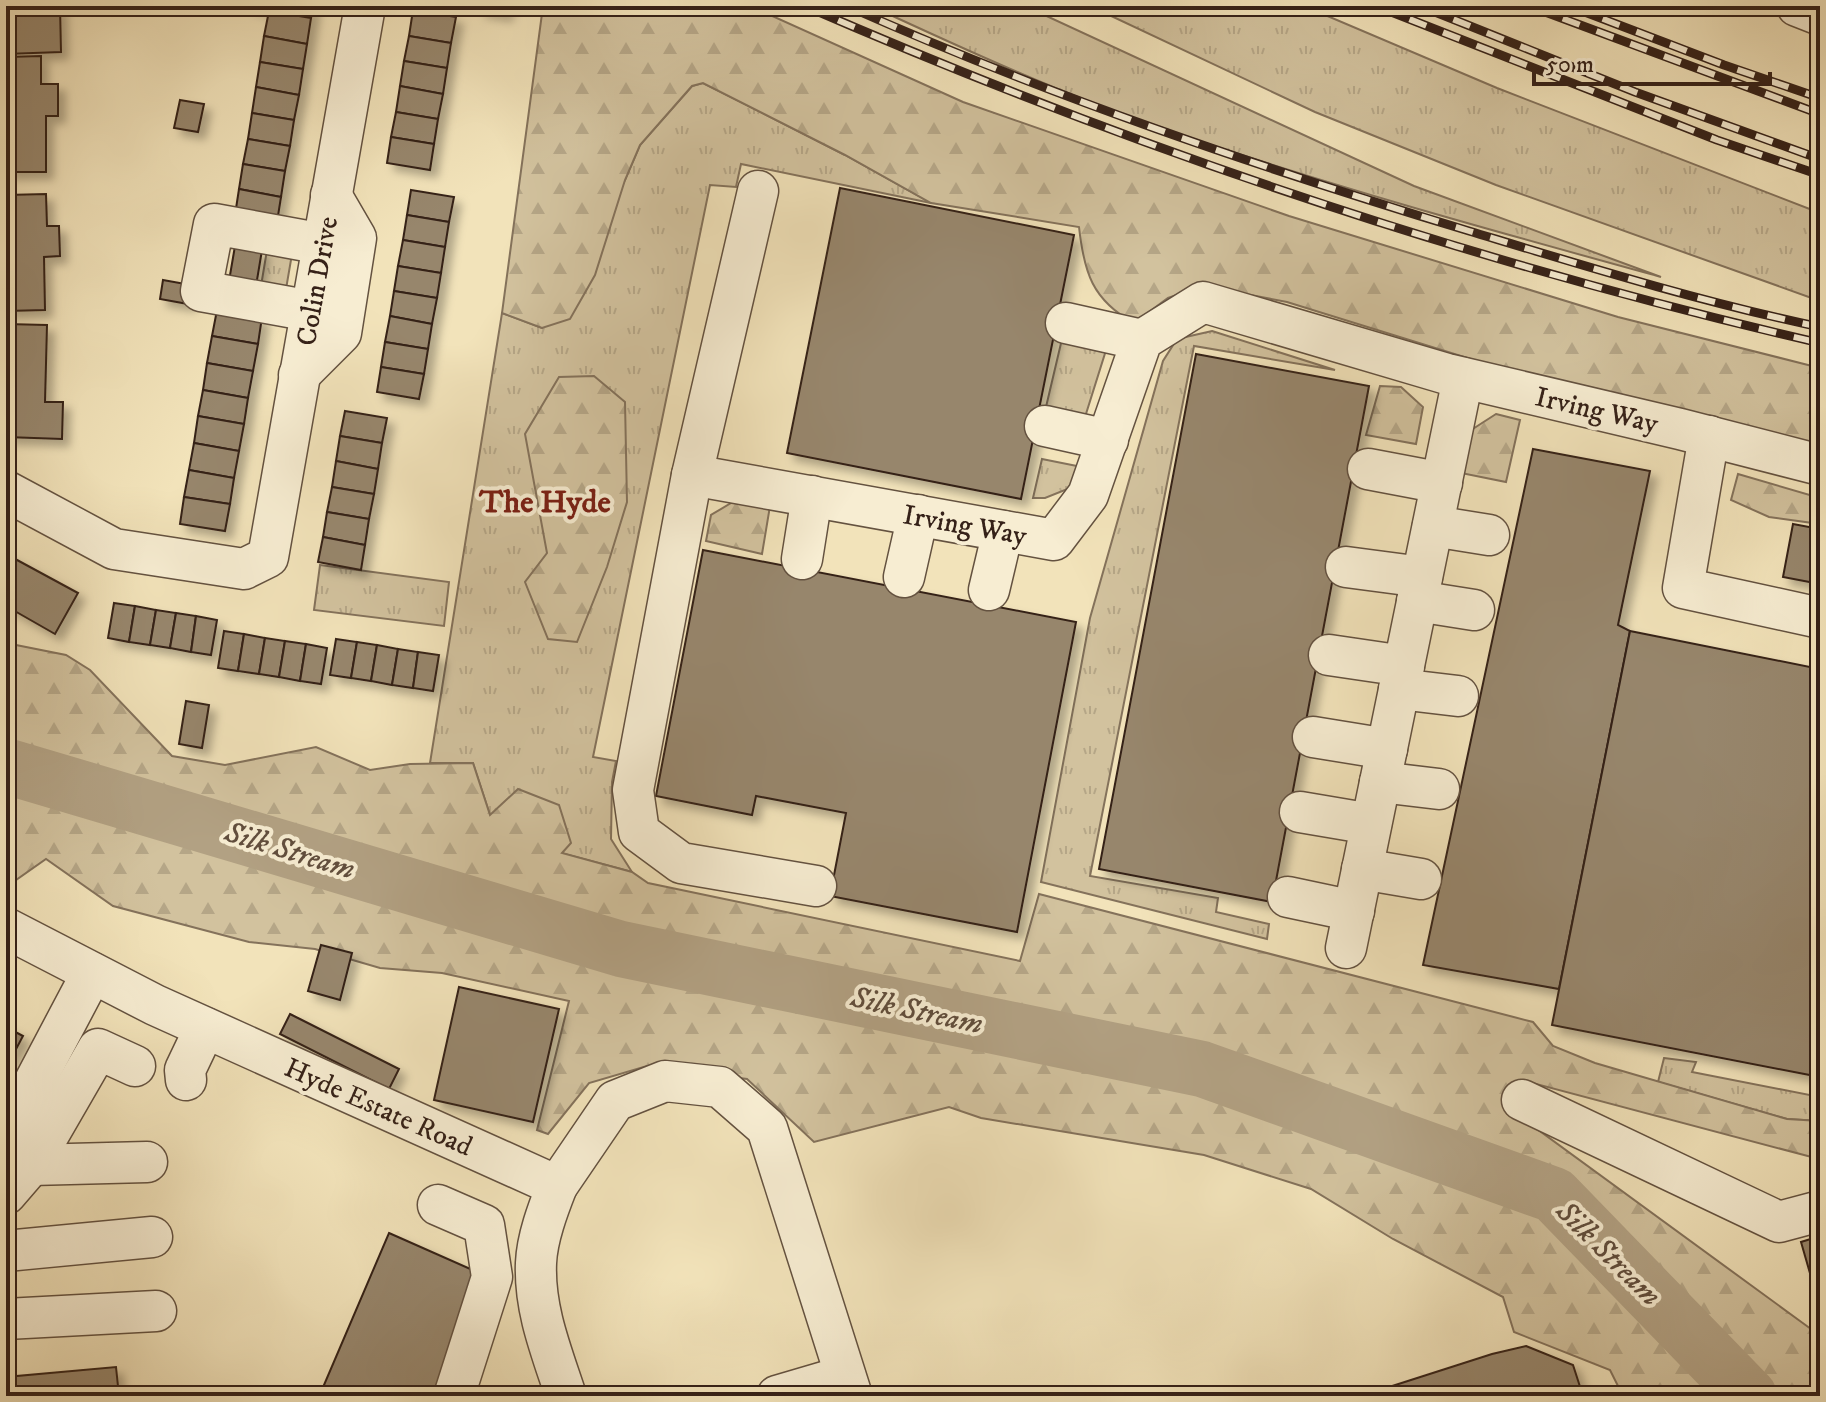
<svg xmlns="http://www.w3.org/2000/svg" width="1826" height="1402" font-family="'IM FELL DW Pica',serif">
<defs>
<pattern id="grass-tufts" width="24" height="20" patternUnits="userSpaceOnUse" patternTransform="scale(2)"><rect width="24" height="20" fill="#d2c29e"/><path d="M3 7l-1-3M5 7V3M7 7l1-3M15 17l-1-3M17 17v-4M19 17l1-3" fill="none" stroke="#b5a687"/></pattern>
<pattern id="forest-firs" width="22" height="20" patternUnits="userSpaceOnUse" patternTransform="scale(2)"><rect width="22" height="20" fill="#d2c29e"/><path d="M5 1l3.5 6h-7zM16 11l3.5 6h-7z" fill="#b5a687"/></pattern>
<filter id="shadow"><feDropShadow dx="7" dy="7" stdDeviation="4" flood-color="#0004"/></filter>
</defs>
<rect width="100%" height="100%" fill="#f2e3ba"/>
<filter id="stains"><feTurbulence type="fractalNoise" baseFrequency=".0025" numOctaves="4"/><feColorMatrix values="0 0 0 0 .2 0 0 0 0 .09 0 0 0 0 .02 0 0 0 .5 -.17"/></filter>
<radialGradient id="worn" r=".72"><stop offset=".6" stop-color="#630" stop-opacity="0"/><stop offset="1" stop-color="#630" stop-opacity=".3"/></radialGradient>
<g fill="url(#grass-tufts)" stroke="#84725b" stroke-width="2">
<path d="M871,6h154l389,180 247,91c-167,-46 -335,-92 -500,-149 -99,-34 -195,-78 -290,-122z"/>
<path d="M1090,6h214l193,82 323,125v88l-324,-116 -181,-73z"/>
<path d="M703,83l142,72 86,48 -190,-39 -5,23 -26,-2 -117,572 23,4 -4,21 -1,57 21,33 -71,-19 -71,-38 -17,-52h-43l72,-450 40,15 83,-148 15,-35 52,-59z"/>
<path d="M267,250l25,4 -7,41 -25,-3z"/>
<path d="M1212,331l123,39 -141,-24 -104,530 128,22 -2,14 53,12 -2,15 -226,-57 49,-264 73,-257 14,-22z"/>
<path d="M1062,339l45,8 -22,70 -39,-10z"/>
<path d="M1042,459l35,7 -7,22 -25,10h-12z"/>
<path d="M320,565l129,17 -5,44 -130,-16z"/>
<path d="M1664,1058l32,4 -4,10 128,25v24l-33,-2 -129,-37z"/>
</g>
<g fill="url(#forest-firs)" stroke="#84725b" stroke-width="2">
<path d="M543,6h207l213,96 326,114 329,101 202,51v88l-314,-86 -219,-68 -84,-16 -35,12 -34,25c-42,-23 -50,-51 -55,-96l-148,-24 -86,-48 -142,-72 -11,3 -52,59 -15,35 -30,95 -25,44 -28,9 -40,-15z"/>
<path d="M594,376l31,26 2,100 -20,65 -30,75 -29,-3 -23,-57 22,-29 -22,-119 34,-57z"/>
<path d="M1380,386l21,1 22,20 -7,37 -50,-9z"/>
<path d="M1496,414l24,6 -14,62 -45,-9 4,-39z"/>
<path d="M1738,474l82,24v26l-51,-7 -38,-17z"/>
<path d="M741,497l29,9 -8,48 -56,-13 5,-26z"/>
<path d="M6,643l60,12 24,15 82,86 53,9 91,-18 54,23 40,-6 63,-1 17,52 28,-26 41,16 12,38 -9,10 70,19 16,11 372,78 19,-67 494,128 20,24 42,17 192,56 33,2 -1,38 -298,-79 -17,25 307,224 9,30v37h-197l-13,-26 -96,-38 -11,-35 -110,-58 -82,-50 -107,-34 -223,-37 -32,-11 -135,35 -67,-63 -100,-13 -58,17 -41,51 -11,-4 32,-129 -127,-28 -62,-5 -65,-19 -66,-7 -136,-36 -67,-47 -40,28z"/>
</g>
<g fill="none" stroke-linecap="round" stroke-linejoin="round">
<path stroke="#b2a183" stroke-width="56" d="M6,766l615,183 581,120 352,126 195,201"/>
</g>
<g fill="#97866c" stroke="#352118" stroke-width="2" filter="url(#shadow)">
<path d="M6,6h54l1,46 -55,2z"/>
<path d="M247,6h66l-2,12z"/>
<path d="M480,6h27l-2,8 -26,-4z"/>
<path d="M413,10l43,7 -5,26 -42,-7z"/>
<path d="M269,11l42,7 -4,26 -43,-8z"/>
<path d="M264,36l43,8 -4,25 -43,-7z"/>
<path d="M409,36l42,7 -4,25 -43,-7z"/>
<path d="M41,56v28h17v32h-12v56h-40v-115z"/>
<path d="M404,61l43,7 -4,26 -43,-8z"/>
<path d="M260,62l43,7 -4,26 -43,-8z"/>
<path d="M400,86l43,8 -5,25 -42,-7z"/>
<path d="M256,87l43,8 -5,25 -42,-7z"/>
<path d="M180,100l24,4 -6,28 -24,-4z"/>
<path d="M396,112l42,7 -4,25 -43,-7z"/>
<path d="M252,113l42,7 -4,26 -42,-7z"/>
<path d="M391,137l43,7 -4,26 -43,-7z"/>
<path d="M248,139l42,7 -5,25 -42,-7z"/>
<path d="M243,164l42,7 -4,26 -42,-8z"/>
<path d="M840,188l234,47 -53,264 -234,-46z"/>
<path d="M239,189l42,8 -4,25 -42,-7z"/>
<path d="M411,190l43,7 -5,25 -42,-7z"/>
<path d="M46,194l1,32h12l1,30 -16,1 1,53 -39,1v-116z"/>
<path d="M407,215l42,7 -4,25 -42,-7z"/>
<path d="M403,240l42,7 -4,26 -43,-7z"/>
<path d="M235,246l27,4 -6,36 -27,-5z"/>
<path d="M398,266l43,7 -4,25 -43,-7z"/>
<path d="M163,280l28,5 -3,19 -28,-5z"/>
<path d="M394,291l43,7 -5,26 -42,-8z"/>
<path d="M217,310l45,7 -4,27 -46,-8z"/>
<path d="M390,316l42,8 -4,25 -43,-7z"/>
<path d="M6,324l41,1 -2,77h18l-1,37 -56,-2z"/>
<path d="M212,336l46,8 -5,27 -46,-8z"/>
<path d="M385,342l43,7 -4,25 -43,-7z"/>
<path d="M1196,354l173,32 -97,516 -173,-33z"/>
<path d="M207,363l46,8 -5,27 -45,-8z"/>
<path d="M381,367l43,7 -5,25 -42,-7z"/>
<path d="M203,390l45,8 -4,26 -46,-8z"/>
<path d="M345,411l42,7 -5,25 -42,-7z"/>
<path d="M198,416l46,8 -5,27 -45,-8z"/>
<path d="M340,436l42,7 -4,26 -42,-8z"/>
<path d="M194,443l45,8 -5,27 -45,-8z"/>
<path d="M1533,449l117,22 -32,154 12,6 -71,358 -136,-24z"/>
<path d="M336,461l42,8 -4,25 -42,-7z"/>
<path d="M189,470l45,8 -4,26 -46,-7z"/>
<path d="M332,487l42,7 -5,25 -42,-7z"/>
<path d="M184,497l46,7 -5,27 -45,-7z"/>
<path d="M327,512l42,7 -4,26 -42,-8z"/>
<path d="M1793,524l27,5v55l-37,-7z"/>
<path d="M323,537l42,8 -4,25 -43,-8z"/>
<path d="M703,550l373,72 -59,310 -187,-36 16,-83 -90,-17 -4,19 -96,-19z"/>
<path d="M6,554l72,39 -23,41 -49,-28z"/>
<path d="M114,603l21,3 -6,36 -21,-4z"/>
<path d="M135,606l21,4 -6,35 -21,-3z"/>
<path d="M156,610l20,3 -6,35 -20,-3z"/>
<path d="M176,613l20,3 -5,36 -21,-4z"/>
<path d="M196,616l21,4 -6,35 -20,-3z"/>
<path d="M224,631l20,3 -6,37 -20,-3z"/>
<path d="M1630,631l190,38v408l-268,-52z"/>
<path d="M244,634l21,4 -6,36 -21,-3z"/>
<path d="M265,638l20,3 -6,36 -20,-3z"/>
<path d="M336,639l21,3 -6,36 -21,-3z"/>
<path d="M285,641l21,3 -6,37 -21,-4z"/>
<path d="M357,642l20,3 -6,36 -20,-3z"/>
<path d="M306,644l21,4 -6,36 -21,-3z"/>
<path d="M377,645l21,4 -6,36 -21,-4z"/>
<path d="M398,649l20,3 -5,36 -21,-3z"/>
<path d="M418,652l21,3 -6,36 -20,-3z"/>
<path d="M186,701l23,4 -7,43 -23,-4z"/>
<path d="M321,945l31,8 -12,47 -32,-9z"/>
<path d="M459,987l100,22 -26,113 -99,-22z"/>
<path d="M290,1014l109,55 -10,20 -109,-55z"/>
<path d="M6,1027l17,9 -17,32z"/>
<path d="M389,1233l95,42 -52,121h-101l-10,-4z"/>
<path d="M1820,1236v72l-19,-66z"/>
<path d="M1526,1346l47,19 10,31h-222l131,-42z"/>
<path d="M116,1367l3,29h-113v-19z"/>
</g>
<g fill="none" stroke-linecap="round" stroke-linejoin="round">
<defs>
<g id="minor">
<path d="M1797,6l23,9"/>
<path d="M311,311l-110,-20 13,-67 109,20"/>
<path d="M1066,323l76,17"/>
<path d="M299,375l42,-42 15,-95 -25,-43"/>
<path d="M1045,426l63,14"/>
<path d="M1709,436l-26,152 137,30"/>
<path d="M1368,469l74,14"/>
<path d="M692,475l66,-284"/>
<path d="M6,491l108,58 130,20 24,-12 97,-551"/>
<path d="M1433,526l56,9"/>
<path d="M802,559l10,-63"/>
<path d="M1346,567l76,10"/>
<path d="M904,577l14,-62"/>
<path d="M989,590l14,-59"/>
<path d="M1417,601l57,9"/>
<path d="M1329,655l75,11"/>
<path d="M1399,689l59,7"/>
<path d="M1313,737l74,12"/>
<path d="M1380,782l59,7"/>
<path d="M1300,812l71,12"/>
<path d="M1362,869l59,10"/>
<path d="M816,886l-135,-23 -42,-31 -6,-42 59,-315 362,65 34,-45 54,-155 61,-38 244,72 233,55 140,36"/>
<path d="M1288,897l66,14"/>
<path d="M6,928l149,77 402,181c-9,23 -20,52 -21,77 -2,47 16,90 30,133"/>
<path d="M1346,948l117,-570"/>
<path d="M186,1080l-1,-10 20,-42"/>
<path d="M1522,1100l257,122 41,-11"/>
<path d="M6,1136l86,-163"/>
<path d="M31,1165l116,-3"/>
<path d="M557,1186l58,-85 50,-20 55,6 47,41 85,268"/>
<path d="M6,1194l25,-29 67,-116 37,17"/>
<path d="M438,1205l46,20 8,52 -38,119"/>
<path d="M6,1251l146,-14"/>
<path d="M6,1319l150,-8"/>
<path d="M777,1396l68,-20"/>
</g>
</defs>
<use href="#minor" stroke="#645240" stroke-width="43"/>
<use href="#minor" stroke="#f7edd2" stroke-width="40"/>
<defs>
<g id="rail">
<path d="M805,6c327,142 667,257 1015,337"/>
<path d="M847,6c202,90 411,161 622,225 116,35 232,71 351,96"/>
<path d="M1376,6l341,134 103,35"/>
<path d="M1420,6l215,86 185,67"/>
<path d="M1529,6l291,108"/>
<path d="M1569,6l155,59 96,33"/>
</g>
</defs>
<use href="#rail" stroke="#352118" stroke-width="9"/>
<use href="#rail" stroke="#f7edd2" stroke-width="6" stroke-dasharray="18" stroke-linecap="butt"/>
</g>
<g text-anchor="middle" stroke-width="8" stroke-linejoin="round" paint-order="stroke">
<g font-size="28" fill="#352118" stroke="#f7edd2">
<text transform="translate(316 281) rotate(-80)" y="10">Colin Drive</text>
<text transform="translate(1597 409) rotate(13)" y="10">Irving Way</text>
<text transform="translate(965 524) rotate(10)" y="10">Irving Way</text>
<text transform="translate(379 1106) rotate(24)" y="10">Hyde Estate Road</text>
</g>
<g font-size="30" font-style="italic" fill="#614e3d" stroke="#f7edd2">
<text transform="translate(290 850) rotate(17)" y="10">Silk Stream</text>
<text transform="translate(917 1010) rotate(12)" y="10">Silk Stream</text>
<text transform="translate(1609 1253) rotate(45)" y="10">Silk Stream</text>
</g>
<g font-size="32" font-weight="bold" fill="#7a1f14" stroke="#f7edd2">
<text x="545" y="512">The Hyde</text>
</g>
</g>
<rect width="1826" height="1402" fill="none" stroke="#f2e3ba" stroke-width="32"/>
<rect x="8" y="8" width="1810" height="1386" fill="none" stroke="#352118" stroke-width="4"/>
<rect x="16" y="16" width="1794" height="1370" fill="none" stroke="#352118" stroke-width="2"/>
<path d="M1534 72v12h236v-12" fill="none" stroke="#352118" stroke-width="4"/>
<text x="1546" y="72" font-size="24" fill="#352118" stroke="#f7edd2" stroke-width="6" paint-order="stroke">50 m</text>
<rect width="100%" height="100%" filter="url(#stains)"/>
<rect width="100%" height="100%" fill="url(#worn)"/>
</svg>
